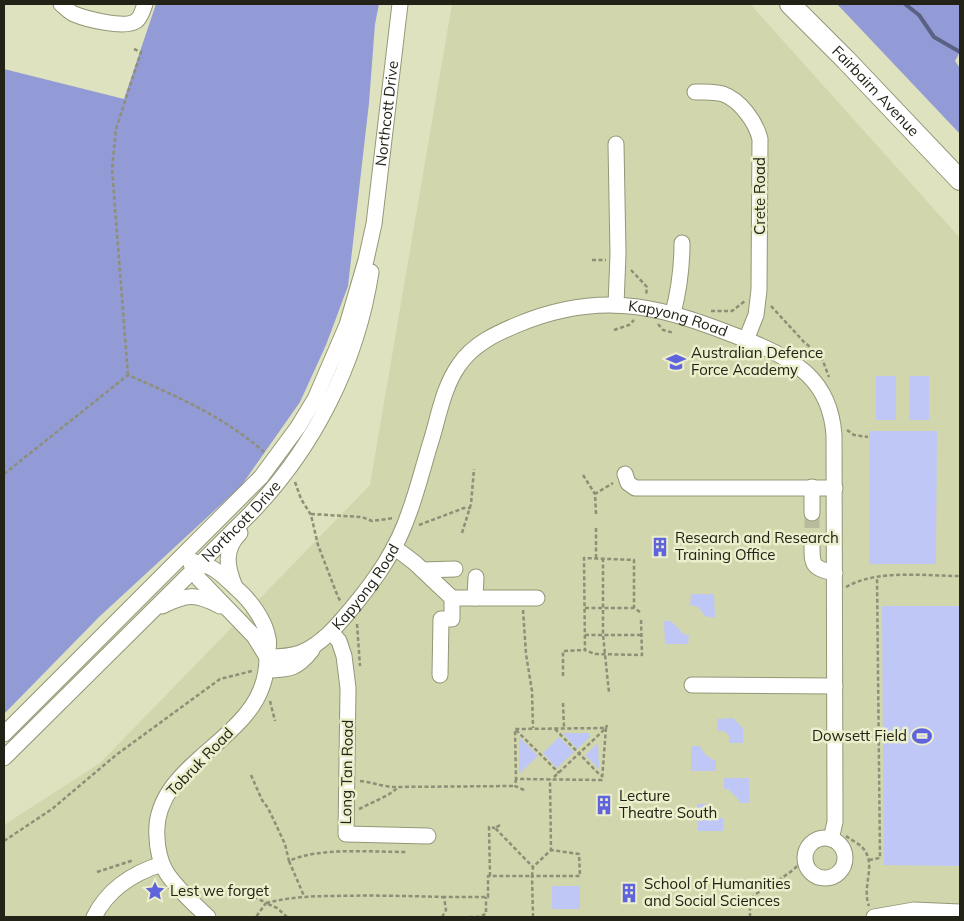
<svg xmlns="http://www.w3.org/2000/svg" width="964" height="921" font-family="Mulish,sans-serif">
<rect width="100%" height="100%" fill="#dee2bf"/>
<path fill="#d2d6ad" d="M452,4h298l210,234v679h-956v-92l96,-62 270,-278z"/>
<g fill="#bfc7f6">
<rect x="876" y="376" width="20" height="44"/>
<rect x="909" y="376" width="20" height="44"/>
<path d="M869,431h68l-1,133h-67z"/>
<path d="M691,594h23l1,24 -10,-2 -7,-9 -8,-2z"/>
<path d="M882,606h78v260l-76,-1z"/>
<path d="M664,621h7l14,14h4l-1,9h-23z"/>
<path d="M733,718l10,10v15h-14v-7l-5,-5h-7v-12z"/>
<path d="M563,733h26l1,4 -13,12z"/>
<path d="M519,737l19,19 -19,18z"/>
<path d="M559,737l15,15 -17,16 -14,-15z"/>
<path d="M598,743l1,26 -14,-14z"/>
<path d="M691,746h9c2,6 10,14 16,14v11h-25z"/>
<path d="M724,778h25v25h-10v-3l-11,-11h-4z"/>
<path d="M697,804h11l1,10 5,4h9v13h-25z"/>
<rect x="552" y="886" width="28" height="23"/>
</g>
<g fill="#929bd5">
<path d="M156,4h223l-4,20 -6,79 -21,183 -22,59 -26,57 -59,84 -142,131 -95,97v-645l120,30z"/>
<path d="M837,4h123v48l-5,9 5,7v66z"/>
</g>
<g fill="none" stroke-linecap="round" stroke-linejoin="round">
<path stroke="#5b6185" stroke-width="4" d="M905,4l14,11 15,22 26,15"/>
<path stroke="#b8bc9d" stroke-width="15" stroke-dasharray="15 8" stroke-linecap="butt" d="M812,513v29"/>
<defs>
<g id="minor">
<path d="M61,4c4,3 8,8 13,10 12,5 51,15 62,7 5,-3 7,-12 9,-17"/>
<path d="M695,92c9,0 19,-1 28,2 17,6 33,28 37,45l-1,151 -3,25 -10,25"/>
<path d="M616,144l2,110 -2,51"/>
<path d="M673,313c6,-23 9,-47 9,-70"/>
<path d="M625,474l3,9 7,5h200"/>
<path d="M812,513v-26"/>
<path d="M812,542c0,23 -1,26 23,31"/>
<path d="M394,547l21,16 37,35v21h-11l-1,56"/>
<path d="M193,561l1,8 5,10 55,57 13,21"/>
<path d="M191,564c19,-3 32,12 45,24 14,12 29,32 32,50 2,7 -1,13 -1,19 0,20 -7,40 -20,56 -30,39 -95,67 -90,124 0,10 3,24 8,33 8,15 30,35 43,47"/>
<path d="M423,570l32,-1"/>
<path d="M235,587c-8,-20 -12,-37 5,-54"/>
<path d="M452,598h85"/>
<path d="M475,598l1,-21"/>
<path d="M162,606c25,-12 33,-13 58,0"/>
<path d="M331,632l8,9 5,15 4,32 -2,146 82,2"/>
<path id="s1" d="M267,657c11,0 22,0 33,-4 21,-8 38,-28 52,-45 24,-29 45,-59 57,-95 9,-24 15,-50 23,-75 7,-24 12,-52 27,-73 14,-21 38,-32 60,-41 87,-36 147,-16 230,17 47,19 81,39 85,94l1,387 -4,17"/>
<path d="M267,670c23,0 31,-2 45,-20"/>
<path d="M692,685l143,1"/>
<path id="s2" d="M4,734l257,-257 37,-50 17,-28 32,-74 19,-65 8,-36 26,-220"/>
<path id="s3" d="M4,758l246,-244c64,-66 107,-151 121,-242"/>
<circle cx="825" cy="858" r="20"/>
<path d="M94,917c14,-28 39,-44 68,-53"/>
<path d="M874,917l40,-7 46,2"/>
</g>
<g id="major">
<path id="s4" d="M790,4l56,56 114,120"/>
</g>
</defs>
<use href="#minor" stroke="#949776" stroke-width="17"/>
<use href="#major" stroke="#949776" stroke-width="22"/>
<g stroke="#8d8f76" stroke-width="2.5" stroke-dasharray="4 2.5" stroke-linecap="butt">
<path d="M592,260h14"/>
<path d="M631,270l16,17 -1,9"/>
<path d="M771,306l33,36 17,14 8,21"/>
<path d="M711,311h21l13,-10"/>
<path d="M658,324l5,6 11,3"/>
<path d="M614,330l15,-5 5,-5"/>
<path d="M128,375l-16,-206 4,-40 25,-77 -7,-3"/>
<path d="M847,430l7,5 14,2"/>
<path d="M4,474l124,-99c50,22 95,41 136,77"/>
<path d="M583,475l12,19"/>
<path d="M295,482l6,17 10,16 7,30 20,52 3,5"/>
<path d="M311,514l51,3 10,4 22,-3"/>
<path d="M596,514l-1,-20 18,-11"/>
<path d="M419,525l45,-17h7"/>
<path d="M596,528v30"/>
<path d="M462,533l9,-29 3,-35"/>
<path d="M603,558v77l6,58"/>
<path d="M846,587c31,-18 80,-11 114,-11"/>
<path d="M585,608h48"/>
<path d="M523,610l3,44 6,37 1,37"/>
<path d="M640,612l-6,-4v-48l-50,-2 1,92 10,4 47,1 -1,-35"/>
<path d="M357,624l3,42"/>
<path d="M585,635h56"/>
<path d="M563,676v-25l22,-1"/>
<path d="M270,701l5,20"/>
<path d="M563,703l1,25"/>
<path d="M606,728l-4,52 -86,-1 -1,-50z"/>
<path d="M555,729l46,47"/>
<path d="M516,730l43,43"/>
<path d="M251,775l11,25 6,8 17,36 4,17c29,-14 84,-9 117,-9"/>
<path d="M554,777l52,-49 1,-3"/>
<path d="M516,779l-1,7 9,4"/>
<path d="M360,781c11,1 21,5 32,6l123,-1"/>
<path d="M359,809l29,-14 11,-8"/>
<path d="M500,825l-5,3 38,39"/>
<path d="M846,836c5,4 12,7 16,11 16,17 -1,39 7,59"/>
<path d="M4,841l48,-32 64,-54 104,-76 32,-8"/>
<path d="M869,860l11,-2 -3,-281"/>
<path d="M289,861l15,35"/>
<path d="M97,872l37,-12"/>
<path d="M490,876l-1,-49 6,1"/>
<path d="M237,887l29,16 -10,14"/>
<path d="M266,903c24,-6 45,-7 69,-7 36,-1 73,0 109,1"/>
<path d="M268,904l9,4 10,9"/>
<path d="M442,917l4,-7 -2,-13h44v-21h44l1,-9 18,-17 -1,-71"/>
<path d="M469,917h9l8,-3v-17"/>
<path d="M533,917l-1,-41h48l-1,-22 -28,-4"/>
<path d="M750,917v-18c15,-14 36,-20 50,-36"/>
</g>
<use href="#minor" stroke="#fff" stroke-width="15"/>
<use href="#major" stroke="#fff" stroke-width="20"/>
</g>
<defs>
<symbol id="university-bare" viewBox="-9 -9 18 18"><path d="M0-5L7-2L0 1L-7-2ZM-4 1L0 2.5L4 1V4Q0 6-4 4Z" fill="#5f64dc" stroke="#ecefcc" stroke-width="2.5" paint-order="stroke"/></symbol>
<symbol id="building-bare" viewBox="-9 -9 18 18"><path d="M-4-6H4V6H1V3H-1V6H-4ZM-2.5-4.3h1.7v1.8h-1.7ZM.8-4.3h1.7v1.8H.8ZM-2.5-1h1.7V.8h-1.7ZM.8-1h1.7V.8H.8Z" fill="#5f64dc" stroke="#ecefcc" stroke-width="2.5" paint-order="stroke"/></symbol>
<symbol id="stadium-bare" viewBox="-9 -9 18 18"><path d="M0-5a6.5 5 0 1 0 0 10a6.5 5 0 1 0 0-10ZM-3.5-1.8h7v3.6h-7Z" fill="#5f64dc" stroke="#ecefcc" stroke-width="2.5" paint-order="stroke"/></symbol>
<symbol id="sight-bare" viewBox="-9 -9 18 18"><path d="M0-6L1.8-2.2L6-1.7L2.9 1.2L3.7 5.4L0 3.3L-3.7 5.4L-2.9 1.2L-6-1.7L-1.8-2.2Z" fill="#5f64dc" stroke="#ecefcc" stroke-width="2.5" paint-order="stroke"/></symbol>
</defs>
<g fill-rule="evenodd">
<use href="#university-bare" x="662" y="348" width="28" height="28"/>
<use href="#building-bare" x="646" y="533" width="28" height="28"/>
<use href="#stadium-bare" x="908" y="722" width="28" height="28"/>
<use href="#building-bare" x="590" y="791" width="28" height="28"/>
<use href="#sight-bare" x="141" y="877" width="28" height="28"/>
<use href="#building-bare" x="615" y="879" width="28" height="28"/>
</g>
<g text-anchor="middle" stroke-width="5" stroke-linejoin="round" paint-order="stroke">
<g font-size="15" fill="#222316" stroke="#ecefcc">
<text dy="5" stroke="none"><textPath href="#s4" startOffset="122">Fairbairn Avenue</textPath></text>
<text dy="5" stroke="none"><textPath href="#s2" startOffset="755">Northcott Drive</textPath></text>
<text transform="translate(760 196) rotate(-90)" y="5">Crete Road</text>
<text dy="5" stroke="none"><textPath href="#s1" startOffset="608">Kapyong Road</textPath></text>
<text dy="5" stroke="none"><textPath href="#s3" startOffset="335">Northcott Drive</textPath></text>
<text dy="5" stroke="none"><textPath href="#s1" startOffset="128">Kapyong Road</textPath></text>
<text transform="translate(200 762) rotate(-46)" y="5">Tobruk Road</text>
<text transform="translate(347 772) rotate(-89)" y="5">Long Tan Road</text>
</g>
<g font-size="15" fill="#222316" stroke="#ecefcc" text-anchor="start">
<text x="691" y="358">Australian Defence<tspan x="691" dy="17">Force Academy</tspan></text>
<text x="675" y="543">Research and Research<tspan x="675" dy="17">Training Office</tspan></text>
<text x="907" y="741" text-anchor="end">Dowsett Field</text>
<text x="619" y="801">Lecture<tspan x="619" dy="17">Theatre South</tspan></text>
<text x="644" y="889">School of Humanities<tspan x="644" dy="17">and Social Sciences</tspan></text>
<text x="170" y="896">Lest we forget</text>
</g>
</g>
<rect width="964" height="921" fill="none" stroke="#222316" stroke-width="10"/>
</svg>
